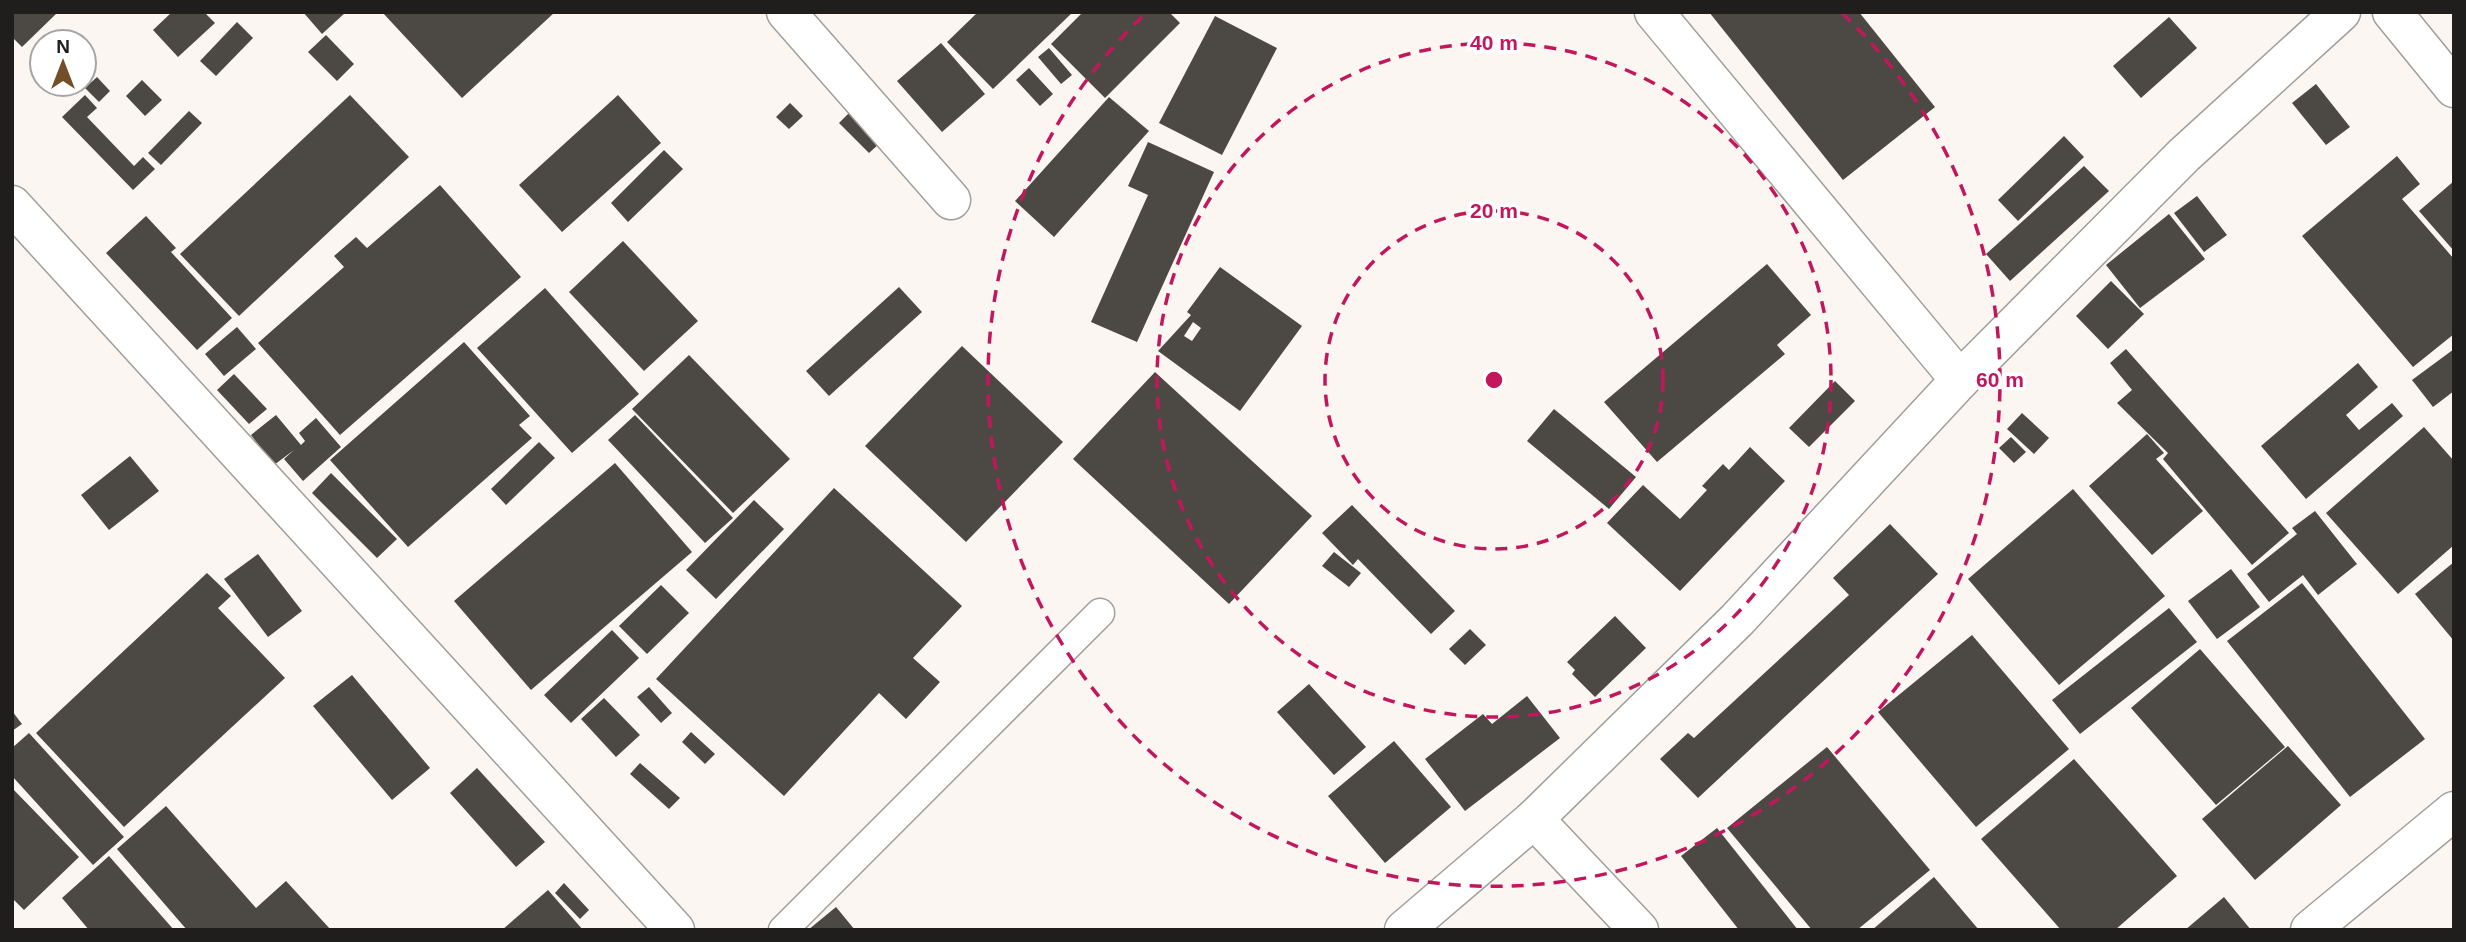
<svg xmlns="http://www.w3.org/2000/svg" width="2466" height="942" font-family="Helvetica,sans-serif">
<rect width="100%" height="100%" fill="#fbf6f2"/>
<g fill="#4c4945" fill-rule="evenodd">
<path d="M12,12h46l-36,35 -10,-10z"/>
<path d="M172,12h32l11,11 -37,34 -25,-27z"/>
<path d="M303,12h43l-24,22z"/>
<path d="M382,12h173l-93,86z"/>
<path d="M978,12h95l-80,77 -46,-47z"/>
<path d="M1083,12h86l11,11 -75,75 -54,-54z"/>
<path d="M1709,12h150l76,95 -92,73z"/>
<path d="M1215,16l62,32 -55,107 -63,-32z"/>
<path d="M2169,17l28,31 -56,50 -28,-32z"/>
<path d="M237,22l16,16 -37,38 -16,-15z"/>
<path d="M326,35l28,29 -17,17 -29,-29z"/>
<path d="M941,43l44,51 -43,38 -45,-51z"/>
<path d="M1049,48l23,27 -11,9 -23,-27z"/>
<path d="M1029,68l24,26 -13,12 -24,-26z"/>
<path d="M97,77l13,14 -11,11 -14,-14z"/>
<path d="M142,80l20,20 -17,16 -19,-20z"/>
<path d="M2316,84l34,43 -24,18 -34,-42z"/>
<path d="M85,95l12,13 -10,9 47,49 9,-9 12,12 -22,21 -71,-73z"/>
<path d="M350,95l59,62 -170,159 -59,-62z"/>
<path d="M618,95l43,48 -99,89 -43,-47z"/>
<path d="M1109,97l40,34 -95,106 -39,-36z"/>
<path d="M790,103l13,13 -14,13 -13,-12z"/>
<path d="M189,111l13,12 -41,42 -13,-12z"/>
<path d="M850,112l30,31 -11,10 -30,-30z"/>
<path d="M2064,136l20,21 -66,64 -20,-21z"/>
<path d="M1148,142l66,30 -77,170 -46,-20 57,-127 -20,-9z"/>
<path d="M664,150l19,19 -55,53 -17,-19z"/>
<path d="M2397,156l23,28 -18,15 52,60v75l-41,33 -111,-131z"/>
<path d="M2084,166l25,25 -99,90 -24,-27z"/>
<path d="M2454,181v70l-35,-40z"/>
<path d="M440,185l81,92 -181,158 -82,-92 86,-76 -10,-11 22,-19 11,11z"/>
<path d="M2197,196l30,39 -23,17 -30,-39z"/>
<path d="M2169,214l36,45 -65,49 -34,-43z"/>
<path d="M146,216l30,32 -5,4 61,66 -35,32 -91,-97z"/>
<path d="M623,241l75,80 -54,50 -75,-79z"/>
<path d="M1767,264l44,51 -34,30 8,9 -128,108 -53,-60z"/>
<path d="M1220,267l82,59 -62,85 -82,-60 33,-36 -4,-3zM1193,322l8,6 -9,13 -8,-5z"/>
<path d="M2111,281l33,33 -36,35 -32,-33z"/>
<path d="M899,287l23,25 -93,84 -23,-25z"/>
<path d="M545,288l94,106 -67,59 -95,-105z"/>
<path d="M237,327l19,22 -32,27 -19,-22z"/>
<path d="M464,342l66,74 -11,9 13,13 -124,109 -78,-87z"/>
<path d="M962,346l101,96 -97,100 -101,-96z"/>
<path d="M2126,349l163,184 -37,32 -89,-106 5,-6 -51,-50 15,-13 -22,-27z"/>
<path d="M2454,349v42l-21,16 -21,-27z"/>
<path d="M689,355l101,104 -57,54 -101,-104z"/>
<path d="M2358,363l20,24 -32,28 13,15 33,-27 11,13 -97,83 -45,-53z"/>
<path d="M1155,372l157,144 -83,88 -156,-145z"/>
<path d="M234,374l33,35 -18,15 -32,-34z"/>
<path d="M1835,381l20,20 -46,46 -20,-19z"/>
<path d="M1554,409l82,68 -27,32 -82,-68z"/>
<path d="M2022,413l27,25 -15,16 -27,-25z"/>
<path d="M276,415l25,30 4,-4 -6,-8 17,-15 25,29 -38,34 -19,-22 10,-9 -20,15 -23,-30z"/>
<path d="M635,415l98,103 -28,25 -97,-103z"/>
<path d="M2424,427l30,34v84l-56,49 -72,-81z"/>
<path d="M2147,434l17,19 -8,6 47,52 -51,44 -63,-69z"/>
<path d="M2011,437l15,15 -12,11 -15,-15z"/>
<path d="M539,442l16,16 -49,47 -15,-16z"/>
<path d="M1750,447l35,34 -105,110 -73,-68 36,-38 37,34 27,-29 -5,-4 21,-22 6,6z"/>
<path d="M130,456l29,35 -50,39 -28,-35z"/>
<path d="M615,463l77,89 -161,138 -77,-89z"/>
<path d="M331,473l66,66 -20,19 -65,-65z"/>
<path d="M834,488l128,118 -49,52 27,24 -34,37 -27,-26 -95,103 -128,-117z"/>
<path d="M2073,489l92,107 -106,89 -91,-106z"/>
<path d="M754,500l30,29 -68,70 -30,-29z"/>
<path d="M1352,505l103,106 -24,23 -73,-75 -5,6 -31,-32z"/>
<path d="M2315,511l42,53 -39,31 -15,-20 -34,27 -22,-28 50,-40 -5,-6z"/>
<path d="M1890,524l48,50 -240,224 -38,-39 28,-26 6,5 155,-143 -16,-17z"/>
<path d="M1334,552l27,21 -12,14 -27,-21z"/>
<path d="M258,554l44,57 -34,26 -44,-58z"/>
<path d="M2454,562v79l-39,-47z"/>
<path d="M2231,569l29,38 -43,32 -29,-38z"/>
<path d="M207,573l24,23 -13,12 67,70 -161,149 -88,-94z"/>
<path d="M2302,583l123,156 -75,58 -123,-156z"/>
<path d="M661,585l28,28 -42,41 -28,-28z"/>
<path d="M2169,608l28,34 -117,92 -28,-34z"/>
<path d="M1615,616l31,32 -51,49 -23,-23 3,-4 -8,-8z"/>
<path d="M1470,629l16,16 -21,20 -16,-16z"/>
<path d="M612,630l27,28 -68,65 -27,-28z"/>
<path d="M1972,635l97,114 -93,78 -98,-115z"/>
<path d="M2200,649l85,98 -69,58 -85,-97z"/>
<path d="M352,675l78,93 -38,32 -79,-94z"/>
<path d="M1309,684l57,63 -32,28 -57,-63z"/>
<path d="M649,687l23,26 -11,10 -24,-26z"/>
<path d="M1527,696l33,42 -95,73 -40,-52 58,-45 9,10z"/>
<path d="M604,698l36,37 -24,22 -35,-38z"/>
<path d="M12,711l10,13 -10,7z"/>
<path d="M691,732l24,22 -10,10 -23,-22z"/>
<path d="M29,733l95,104 -31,28 -81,-89v-28z"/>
<path d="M1394,741l57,66 -66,56 -57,-67z"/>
<path d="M2288,746l53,59 -86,75 -53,-61z"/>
<path d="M1827,747l103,123 -73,60h-45l-85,-102z"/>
<path d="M2074,759l103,117 -62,54h-54l-80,-91z"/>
<path d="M640,763l40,35 -11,11 -39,-35z"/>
<path d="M477,768l68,74 -29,25 -66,-74z"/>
<path d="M12,788l67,69 -55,53 -12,-12z"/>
<path d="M166,806l90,102 30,-27 45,49h-144l-70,-81z"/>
<path d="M1717,828l81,102h-59l-58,-74z"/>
<path d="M109,856l65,74h-85l-27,-32z"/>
<path d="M1934,877l45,53h-107z"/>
<path d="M564,883l25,27 -9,9 -25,-26z"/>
<path d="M548,890l35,40h-81z"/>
<path d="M2224,897l27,33h-66z"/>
<path d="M836,907l19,23h-47z"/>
</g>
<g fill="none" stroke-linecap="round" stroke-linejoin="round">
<defs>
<path id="lane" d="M783,930l317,-317"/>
<g id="street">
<path d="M786,12l165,188"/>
<path d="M1654,12l306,368"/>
<path d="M2392,12l62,76"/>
<path d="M12,205l663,725"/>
<path d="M1534,819l105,111"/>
<path d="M1404,930l130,-111 203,-199 223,-240 224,-225 157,-143"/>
<path d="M2310,930l144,-119"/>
</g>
</defs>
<use href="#lane" stroke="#a29e9a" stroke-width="31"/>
<use href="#street" stroke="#a29e9a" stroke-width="41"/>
<use href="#lane" stroke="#fff" stroke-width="28"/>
<use href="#street" stroke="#fff" stroke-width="38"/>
</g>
<g fill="none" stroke="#c2185b" stroke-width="3.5" stroke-dasharray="12 9">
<circle cx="1494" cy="380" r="169"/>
<circle cx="1494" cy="380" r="337"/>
<path d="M1842 13A506 506 0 1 1 1146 13"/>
</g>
<circle cx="1494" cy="380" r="10" fill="#c2185b" stroke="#fff" stroke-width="3.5"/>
<g font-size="21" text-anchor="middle" font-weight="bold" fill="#c2185b" stroke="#fff" stroke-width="7" stroke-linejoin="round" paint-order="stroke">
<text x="1494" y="50">40 m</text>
<text x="1494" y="218">20 m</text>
<text x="2000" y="387">60 m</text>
</g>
<rect width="2466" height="942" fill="none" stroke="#201e1d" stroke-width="28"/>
<g transform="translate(63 63)"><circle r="33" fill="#ffffff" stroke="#a6a5a5" stroke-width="2"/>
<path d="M0-5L12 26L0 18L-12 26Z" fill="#734f29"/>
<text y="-10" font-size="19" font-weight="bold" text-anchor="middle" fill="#201e1d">N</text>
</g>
</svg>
